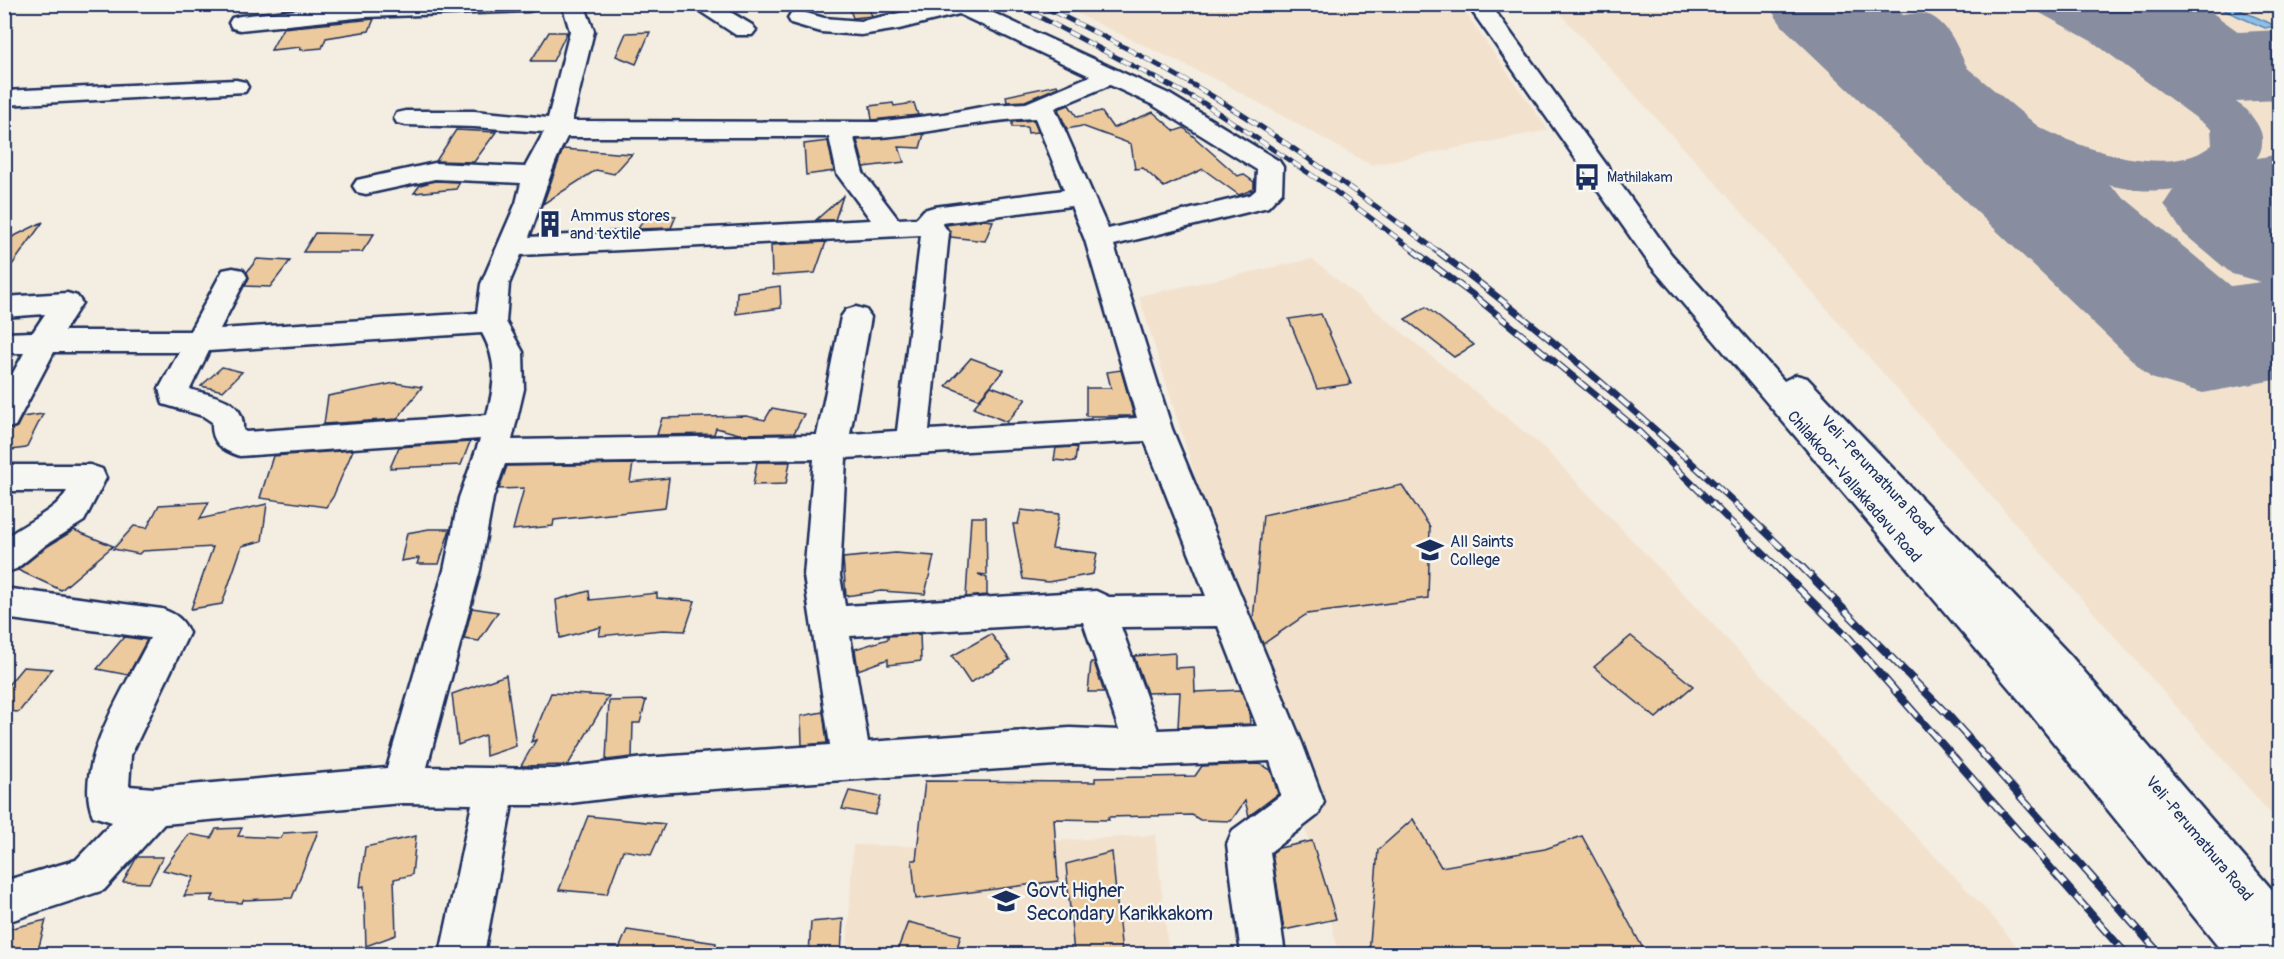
<svg xmlns="http://www.w3.org/2000/svg" width="2284" height="959" font-family="Pangolin,sans-serif">
<rect width="100%" height="100%" fill="#f4ede1"/>
<filter id="ink" filterUnits="userSpaceOnUse"><feTurbulence type="fractalNoise" baseFrequency=".0167" numOctaves="2"/><feDisplacementMap in="SourceGraphic" scale="12" xChannelSelector="R" yChannelSelector="G"/><feConvolveMatrix kernelMatrix="1 2 1 2 8 2 1 2 1" color-interpolation-filters="sRGB"/></filter>
<g filter="url(#ink)">
<g fill="#f2e2cd">
<path d="M1059,5h401l88,125 -177,35 -146,-81z"/>
<path d="M1552,5h727v818l-565,-642z"/>
<path d="M1312,259l232,189 448,468 31,38h-684l-18,-74 -182,-584z"/>
<path d="M1155,835l14,119h-322l6,-109 97,2z"/>
</g>
<path fill="#8cc0e9" stroke="#5f86b1" stroke-width="1.5" d="M2212,5h17l47,21 -11,2z"/>
<g fill="none" stroke-linecap="round" stroke-linejoin="round">
<path fill="#888ea0" fill-rule="evenodd" d="M2034,4h56l35,18 122,88c6,8 14,17 15,27 6,48 -93,56 -124,53 -55,-7 -116,-26 -162,-58 -23,-17 -43,-39 -56,-65 -3,-6 -4,-15 -7,-21 -4,-7 -13,-13 -18,-20l6,-10c12,-3 24,-5 35,3 23,17 24,44 42,64 39,45 156,93 214,73 7,-2 14,-7 20,-11l-1,-16 -118,-87 -53,-29z"/>
<g fill="#888ea0" fill-rule="evenodd">
<path d="M1767,4h123l341,282 30,-4 -29,-8 -49,-41 -19,-29 19,-29 47,-12 50,-9v225l-77,14 -52,-15 -368,-351z"/>
<path d="M2071,4h129l39,28 41,-2v70l-66,3 -41,-10 -86,-66z"/>
</g>
</g>
<g fill="#ecca9d" stroke="#1b2f5e" stroke-width="1.5">
<path d="M848,4h19l5,12 -19,2z"/>
<path d="M374,19l-5,12 -43,7 -4,10 -22,2 1,-3 -30,3 12,-22z"/>
<path d="M549,32h18l-14,29h-22z"/>
<path d="M650,32l-14,32 -20,-8 10,-23z"/>
<path d="M1057,85l1,2 -33,14 -18,1 -1,-6z"/>
<path d="M893,103l1,3 20,-3 4,12 -46,5 -2,-14z"/>
<path d="M1069,105l8,12 24,-6 12,17 40,-16 22,19 9,-3 54,48 5,-2 11,8v7l-15,6 -36,-26 -39,18 -21,-19 -8,1 -4,-25 -49,-18 -15,3 -9,-20z"/>
<path d="M1034,120l4,12 -10,1 -1,-6h-15v-5z"/>
<path d="M456,130l40,2 -22,30 -38,-1z"/>
<path d="M924,134l-4,14 -21,-1 5,15 -40,5 -7,-27z"/>
<path d="M828,141l6,30 -28,4 -2,-31z"/>
<path d="M563,149l53,4 16,1 -18,20 -18,-4 -53,34z"/>
<path d="M435,181l25,1 -4,7 -42,4 6,-8z"/>
<path d="M843,196l-8,24h-19z"/>
<path d="M646,215l30,1 -5,12 -33,1z"/>
<path d="M983,220l10,1 -8,20 -34,-4 -5,-12z"/>
<path d="M43,222l-39,54v-35z"/>
<path d="M315,233l59,1 -12,18h-59z"/>
<path d="M826,242l-11,31 -43,3 -1,-31z"/>
<path d="M257,259l33,2 -20,26 -25,-1 4,-8 -2,-6z"/>
<path d="M780,286l1,22 -45,6 1,-22z"/>
<path d="M1426,307l48,38 -20,12 -49,-38z"/>
<path d="M1321,314l30,70 -34,5 -28,-70z"/>
<path d="M971,358l33,12 -25,29 -33,-13z"/>
<path d="M222,367l20,5 -19,19 -22,-5z"/>
<path d="M1121,370l13,46h-48v-28h25l-4,-16z"/>
<path d="M395,383l27,4 -25,32 -73,5 4,-28z"/>
<path d="M991,386l35,13 -19,23 -34,-14z"/>
<path d="M772,408l32,6 -10,19 -55,1 -23,-6 -2,6 -57,1 5,-17 84,-2 19,4z"/>
<path d="M43,414l-17,34 -22,3v-12l5,-9 8,-3 5,-10z"/>
<path d="M470,442l-9,23 -71,3 9,-21z"/>
<path d="M1077,447l-2,15 -21,-2 2,-12z"/>
<path d="M353,450l-20,47 -7,10 -66,-9 13,-42z"/>
<path d="M757,462h33l-4,22 -33,1z"/>
<path d="M633,464l-3,18 39,-4 -4,30 -111,12 -1,6 -40,4 11,-42 -25,1 8,-23z"/>
<path d="M1402,485l28,42 -2,71 -121,16 -44,30 -10,-24 10,-105z"/>
<path d="M209,502l-9,17 67,-15 -5,37 -20,5 -20,58 -31,5 22,-62 -71,4 -3,3 -26,-5 21,-23 13,2 12,-23z"/>
<path d="M1021,510l38,4 -7,34 45,5 -4,21 -45,8 -25,-3 -10,-55h5z"/>
<path d="M971,517h15l1,58 -9,-1 9,4v17l-21,2z"/>
<path d="M429,529h21l-11,35h-22l2,-6 -18,3 6,-28z"/>
<path d="M74,530l39,16 -52,44 -43,-20 30,-24z"/>
<path d="M895,553l39,3 -9,38 -44,-3 -35,5 -3,-38z"/>
<path d="M589,591l1,9 67,-7v5l38,3 -10,30 -22,-1 -64,6 2,-9 -41,11 -4,-38z"/>
<path d="M472,608l26,4 -19,29 -15,-2z"/>
<path d="M920,634l1,27 -33,4v-6l-30,11 -3,-21 33,-10v-3z"/>
<path d="M991,634l19,26 -40,23 -18,-27z"/>
<path d="M1631,636l62,50 -37,32 -62,-51z"/>
<path d="M124,637l23,3 -19,35 -31,-6z"/>
<path d="M1175,653v15l19,-1 1,25 46,-2 8,21 1,13 -72,3 2,-35 -33,1 -13,-37z"/>
<path d="M1091,662h3l10,30h-16z"/>
<path d="M23,667l29,2 -33,43 -15,-1v-21z"/>
<path d="M506,675l10,71 -30,10 -1,-21 -27,10 -6,-51z"/>
<path d="M551,693l58,3 -41,69 -47,1 15,-26 -5,2z"/>
<path d="M646,700l-6,23h-7l-1,34 -26,3 3,-59z"/>
<path d="M823,712l4,31 -25,2 -1,-29z"/>
<path d="M1260,764l11,6 7,24 -29,22 -4,-15 -14,20 -31,-1 -8,-5 -84,2 1,3 -55,-1 4,62 -142,18 -4,-39h4l9,-79 170,1v-4l100,-2 7,-10z"/>
<path d="M849,791l32,6 -6,18 -33,-6z"/>
<path d="M588,816l77,8 -14,31 -28,-5 -16,44 -48,-4z"/>
<path d="M1413,819l28,48 104,-18 37,-13 64,118h-277l9,-104z"/>
<path d="M242,828l-4,8 43,2 2,-5 35,-2 -26,67 -49,2 -1,3 -31,-2 3,-6 -30,1 10,-19 -31,-7 26,-36 22,4 5,-9z"/>
<path d="M416,836l-4,39 -18,4 2,56 -30,11 -2,-60 -4,1 5,-40z"/>
<path d="M1312,841l24,78 -52,11 -12,-77 7,-5z"/>
<path d="M1112,852l10,102h-48l-8,-90z"/>
<path d="M137,857h26l-14,26 -26,-1z"/>
<path d="M843,919l-2,35h-32l2,-32z"/>
<path d="M46,920l-9,34h-33v-24z"/>
<path d="M908,922l53,13 -6,19h-59z"/>
<path d="M627,930l89,13 -1,11h-98z"/>
</g>
<g fill="none" stroke-linecap="round" stroke-linejoin="round">
<defs>
<g id="minor">
<path d="M353,4h186l-3,5 -8,2 -163,6 -125,13 -8,-2 -3,-5 3,-5 8,-2z"/>
<path d="M562,4h22l10,27 -22,90 304,1 68,-8 48,-9 34,-2 64,-27 -131,-62 -60,15 -38,6 -40,-3 -30,-9 -3,-5 3,-5 8,-2 25,7 37,3 82,-17h31l195,90 110,67 4,6 -1,25 -14,15 -154,38 58,184 130,314 22,59 -6,13 -48,37 15,102h-44l-14,-110 6,-14 48,-35 -11,-34 -125,5 -75,-2 -426,30 -90,11h-42l-28,149h-44l32,-150 -70,-1 -238,21 -60,66 -100,33v-42l72,-21 36,-38 -19,-6c-22,-50 35,-133 57,-178l-146,-20v-30l158,21c14,5 21,10 27,24l-58,122 -2,31 25,2 233,-20 57,-198 15,-72 21,-59 -240,17c-19,-6 -29,-14 -28,-34l-9,-6 -40,-12 -4,-15 20,-37h-125l-39,74 -11,3v-40l20,-36h-20v-20l29,-1 12,-18 -41,3v-20l63,-4 10,3 5,7 -18,28h126l33,-61 10,-2 10,2 4,7 -27,52 257,-16 4,-29 35,-81 5,-20 -86,-4 -69,15 -9,-2 -4,-6 4,-6 78,-17 90,4 19,-35 -70,-5 -68,-2 -9,-2 -3,-5 3,-5 9,-2h68l74,7 22,-87zM1110,85l41,19 106,66 -1,20 -6,5 -142,34 -53,-121zM1035,118l29,72 -130,17 -10,3 -7,8 -19,1 -35,-46 -9,-35c61,0 120,-18 181,-20zM567,137h262l8,37 34,46 -342,17c13,-34 21,-68 38,-100zM1071,206l14,34 52,178 -208,12 20,-197 -7,-10zM921,235l-24,196 -47,3 21,-117 -5,-7 -10,-3 -10,3 -5,7 -24,118 -305,5 12,-51 -1,-37 -17,-30 3,-38 12,-29zM482,333c16,29 13,51 5,82l-241,17 -3,-2c2,-32 -29,-33 -53,-41l19,-38zM1145,441l61,155 -97,1 -13,-6 -251,15 -5,-30 6,-118zM814,459l-10,117 26,169 -186,13 -90,11 -127,-2 53,-197 13,-72 12,-34zM1083,622l36,108 -49,-2 -202,14 -18,-106zM1218,626l39,100 -99,4 -37,-103z"/>
<path d="M689,4h28l35,21 4,5 -4,5h-16z"/>
<path d="M236,80l9,2 3,5 -3,5 -241,13v-14z"/>
<path d="M4,465h86l12,4 4,9 -22,43 -37,23 -31,25 -12,4v-34c20,-16 51,-27 63,-48h-63z"/>
</g>
<path id="major" d="M1467,4h23l181,250 113,127 12,-6 11,3 262,276 211,245v55l-8,-3 1,3h-49l-203,-252 -370,-436z"/>
</defs>
<use href="#minor" stroke="#1b2f5e" stroke-width="5"/>
<use href="#major" stroke="#1b2f5e" stroke-width="5"/>
<use href="#minor" fill="#f6f6f2" fill-rule="evenodd"/>
<use href="#major" fill="#f6f6f2" fill-rule="evenodd"/>
<defs>
<g id="rail-far2">
<path d="M1015,4l190,100 123,82 88,66"/>
<path d="M1038,4c57,28 114,56 169,89 80,48 156,104 232,159"/>
</g>
<g id="rail-far1">
<path d="M1414,251l63,47 156,128 144,141"/>
<path d="M1437,251c129,95 249,204 365,316"/>
</g>
<g id="rail">
<path d="M1775,565l72,71 279,318"/>
<path d="M1800,565l147,149 213,240"/>
</g>
</defs>
<use href="#rail-far2" stroke="#1b2f5e" stroke-width="5"/>
<use href="#rail-far1" stroke="#1b2f5e" stroke-width="7"/>
<use href="#rail" stroke="#1b2f5e" stroke-width="8"/>
<use href="#rail-far2" stroke="#f6f6f2" stroke-width="4" stroke-dasharray="10" stroke-linecap="butt"/>
<use href="#rail-far1" stroke="#f6f6f2" stroke-width="4.5" stroke-dasharray="13" stroke-linecap="butt"/>
<use href="#rail" stroke="#f6f6f2" stroke-width="5" stroke-dasharray="16" stroke-linecap="butt"/>
</g>
</g>
<defs>
<symbol id="bus-bare" viewBox="-9 -9 18 18"><path d="M-5-6H5V4H4V6H2V4H-2V6H-4V4H-5ZM-3.5-4V0h7V-4ZM-3.5 1.2v1.5H-2V1.2ZM2 1.2v1.5H3.5V1.2Z" fill="#1b2f5e" stroke="#f6f6f2" stroke-width="2.5" paint-order="stroke"/></symbol>
<symbol id="building-bare" viewBox="-9 -9 18 18"><path d="M-4-6H4V6H1V3H-1V6H-4ZM-2.5-4.3h1.7v1.8h-1.7ZM.8-4.3h1.7v1.8H.8ZM-2.5-1h1.7V.8h-1.7ZM.8-1h1.7V.8H.8Z" fill="#1b2f5e" stroke="#f6f6f2" stroke-width="2.5" paint-order="stroke"/></symbol>
<symbol id="university-bare" viewBox="-9 -9 18 18"><path d="M0-5L7-2L0 1L-7-2ZM-4 1L0 2.5L4 1V4Q0 6-4 4Z" fill="#1b2f5e" stroke="#f6f6f2" stroke-width="2.5" paint-order="stroke"/></symbol>
<symbol id="school-bare" viewBox="-9 -9 18 18"><path d="M0-5L7-2L0 1L-7-2ZM-4 1L0 2.5L4 1V4Q0 6-4 4Z" fill="#1b2f5e" stroke="#f6f6f2" stroke-width="2.5" paint-order="stroke"/></symbol>
</defs>
<g fill-rule="evenodd">
<use href="#bus-bare" x="1568" y="158" width="38" height="38"/>
<use href="#building-bare" x="531" y="205" width="38" height="38"/>
<use href="#university-bare" x="1411" y="531" width="38" height="38"/>
<use href="#school-bare" x="987" y="882" width="38" height="38"/>
</g>
<g text-anchor="middle" stroke-width="4.5" stroke-linejoin="round" paint-order="stroke">
<g font-size="14" fill="#1b2f5e" stroke="#f6f6f2" text-anchor="start">
<text x="1607" y="182">Mathilakam</text>
</g>
<g font-size="16" fill="#1b2f5e" stroke="#f6f6f2" text-anchor="start">
<text x="570" y="221">Ammus stores<tspan x="570" dy="18">and textile</tspan></text>
<text x="1450" y="547">All Saints<tspan x="1450" dy="18">College</tspan></text>
</g>
<g font-size="16" fill="#1b2f5e" stroke="#f6f6f2">
<text transform="translate(1878 475) rotate(47)" y="6">Veli -Perumathura Road</text>
<text transform="translate(1855 486) rotate(49)" y="6">Chilakkoor-Vallakkadavu Road</text>
<text transform="translate(2200 838) rotate(50)" y="6">Veli -Perumathura Road</text>
</g>
<g font-size="20" fill="#1b2f5e" stroke="#f6f6f2" text-anchor="start">
<text x="1026" y="897">Govt Higher<tspan x="1026" dy="23">Secondary Karikkakom</tspan></text>
</g>
</g>
<rect width="2284" height="959" fill="none" stroke="#f6f6f2" stroke-width="24"/>
<rect x="12" y="12" width="2260" height="935" fill="none" stroke="#1b2f5e" stroke-width="2" filter="url(#ink)"/>
</svg>
